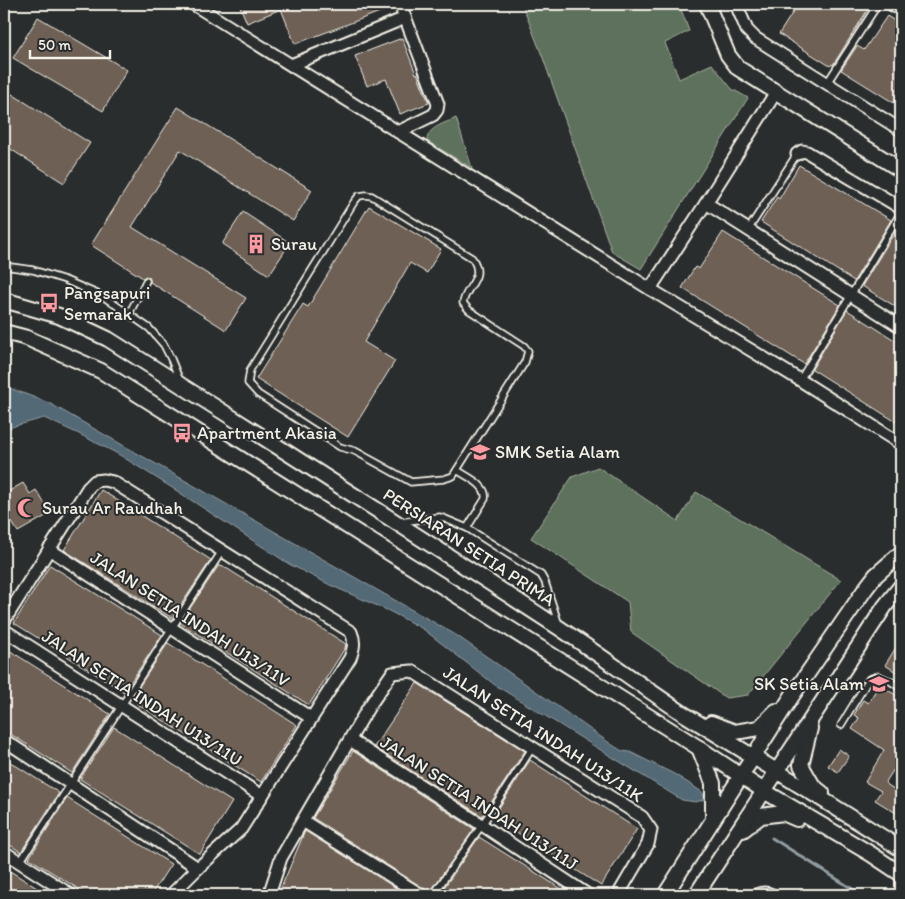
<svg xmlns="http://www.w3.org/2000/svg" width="905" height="899" font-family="Itim,sans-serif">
<rect width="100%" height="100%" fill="#2a2d2e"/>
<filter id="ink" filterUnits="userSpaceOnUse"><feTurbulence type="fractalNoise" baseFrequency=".02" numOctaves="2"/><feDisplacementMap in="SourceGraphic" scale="10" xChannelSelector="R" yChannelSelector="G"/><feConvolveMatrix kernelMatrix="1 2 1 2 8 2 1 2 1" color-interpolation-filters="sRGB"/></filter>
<g filter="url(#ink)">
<g fill="#5d715b" stroke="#a8b1a2">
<path d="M522,4h157l10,27 -24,12 14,36 33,-15 20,25 16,9 -107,171 -29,-17 -69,-194z"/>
<path d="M456,118l16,50 -45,-27c0,-14 19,-18 29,-23z"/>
<path d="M598,467l80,54 18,-29 145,88 -93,115 -22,3 -95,-66 -3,-30 -97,-64 41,-61z"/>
</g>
<path fill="#526976" stroke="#939fa4" d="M4,386l45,17 407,232 155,109 11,7 8,1 44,22 19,12 9,6 3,7 -9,3 -14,-2 -187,-115 -72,-56 -34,-18 -59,-26 -41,-21 -115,-75 -56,-35 -39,-20 -35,-16 -40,11z"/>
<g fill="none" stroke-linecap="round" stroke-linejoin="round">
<path stroke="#939fa4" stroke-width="3" d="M772,838l90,57"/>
</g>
<g fill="#6e6155" stroke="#f4f1e8">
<path d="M239,4h154v3l-98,37 -14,-35 -34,14z"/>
<path d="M798,4h67l5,2 -37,59 -1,-1 -2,2 -51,-32z"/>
<path d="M887,16l14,9v66l-7,12 -53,-33 16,-24 7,4z"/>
<path d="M38,17l89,53 -24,41 -90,-53z"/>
<path d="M402,38l14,36 1,-1 12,30 -29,11 -14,-35 -19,7 -12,-30z"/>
<path d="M4,89l86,54 -26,40 -60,-38z"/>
<path d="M178,107l134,83 -19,31 -113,-71 -48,77 114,71 -20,32 -76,-48v-3l-1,-2 -4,-1 -2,2 -52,-33z"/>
<path d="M799,165l92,55 -37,61 -93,-59 16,-25 2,2z"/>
<path d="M369,206l72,43 -14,24 -17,-10 -46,79 31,19 -47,76 -92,-58 47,-75 5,3z"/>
<path d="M243,212l47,31 -21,32 -47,-31z"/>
<path d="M899,225l2,2v83l-39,-24z"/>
<path d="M723,232l117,73 -36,59 -122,-76 13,-21 4,2z"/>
<path d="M847,310l54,34v81l-89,-56z"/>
<path d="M23,483l7,11 6,-4 15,23 -33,19 -14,-23 5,-3 -5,-9v-3z"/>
<path d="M101,490l110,70 -39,58 -108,-68z"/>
<path d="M50,565l112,70 -38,57 -110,-69z"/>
<path d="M219,565l3,2 1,-1 123,78 -1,4 -36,57 -129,-82z"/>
<path d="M168,643l129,82 -36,57 -124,-78 1,-3 -6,-4z"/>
<path d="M4,647l106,67 -38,59 -68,-43z"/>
<path d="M895,649l6,4v22l-16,-10z"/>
<path d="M417,683l108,68 -43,65 -108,-69z"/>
<path d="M879,685l22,13v68l-3,-3 -13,20 16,11v22l-26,-16 6,-9 -16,-9 19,-32 -32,-21 7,-11 -5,-3 9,-15 5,3z"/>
<path d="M114,727l118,75 -32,52 -120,-75z"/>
<path d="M839,749l10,7 -11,16 -10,-6z"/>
<path d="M353,751l121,78 -46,66 -3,-6 -112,-71z"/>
<path d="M4,758l55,35 -38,59 -17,-11z"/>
<path d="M530,760l107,69 -36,57 -108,-69z"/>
<path d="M67,798l104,66 -20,31h-63l-59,-37z"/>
<path d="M305,831l102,64h-129z"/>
<path d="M479,837l92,58h-124l-6,-3z"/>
<path d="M10,871l38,24h-44v-15z"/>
</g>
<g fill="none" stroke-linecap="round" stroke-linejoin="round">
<defs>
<g id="service">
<path d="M827,83l51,-79"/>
<path d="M366,195l6,1 100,62c14,20 -6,27 -9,45l6,7 55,36 4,5 -3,11 -72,114 -9,3 -33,3 -56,-31 -15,-4 -82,-53 -10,-11 2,-13 104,-168 5,-6z"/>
<path d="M748,230l49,-76"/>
<path d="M4,266l29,4 32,10 39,17 45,31 15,17 7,14 9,22"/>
<path d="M129,314l17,-33"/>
<path d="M800,380l101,-168"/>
<path d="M457,470c10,7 31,15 28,29l-18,29"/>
<path d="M400,522l40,-5 3,1 24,10 74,47 4,7 14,43"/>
<path d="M841,725l28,-46 9,-3 12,5 11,7"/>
<path d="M20,862c68,-103 134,-208 202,-311"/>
<path d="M4,868l7,-12"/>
<path d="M433,895l49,-70 51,-78"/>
</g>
<g id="minor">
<path d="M193,4l457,285 150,91 101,64"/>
<path d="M736,4l11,26 8,8 146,92"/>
<path d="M891,4l10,6"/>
<path d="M291,65l114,-47"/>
<path d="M398,132l35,-17 4,-5 1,-6 -38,-100"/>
<path d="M797,154l5,-3 5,1 94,56"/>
<path d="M706,203l195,124"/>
<path d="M650,289l56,-86 70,-111"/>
<path d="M49,549l262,169"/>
<path d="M4,621l84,-133 7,-7 9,-1 9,2 238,150c4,9 3,16 -1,26l-109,171 -43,39 -27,27"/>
<path d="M4,630l258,166"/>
<path d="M4,740l194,128"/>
<path d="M350,740l132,85 106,70"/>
<path d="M303,821l118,74"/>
<path d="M4,852l67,43"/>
<path d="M269,895l12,-37 87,-150 24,-35 20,-2 230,146 9,13 -3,14 -30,51"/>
<path d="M756,895c5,-2 11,-3 16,0"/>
</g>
<g id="tertiary">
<path d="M707,4l21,51 10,13 163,102"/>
<path d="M4,300l55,16 49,23c147,93 294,186 439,281 47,30 91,64 137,94 72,45 146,89 217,135"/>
<path d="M4,332l23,6 74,33 598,377 65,43 107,63 30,20"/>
<path d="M711,723l24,9 24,-4 17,-17"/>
<path d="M810,728l-9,37 12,21 9,7"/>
<path d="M699,748l14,35v37"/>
<path d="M743,830l18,-14 22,-3 14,6"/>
<path d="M665,895l127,-199 74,-108 10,-13 25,-22"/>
<path d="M696,895l189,-289 16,-20"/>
</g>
</defs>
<use href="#service" stroke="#f4f1e8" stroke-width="9"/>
<use href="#minor" stroke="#f4f1e8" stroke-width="15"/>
<use href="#tertiary" stroke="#f4f1e8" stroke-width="18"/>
<use href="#service" stroke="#2a2d2e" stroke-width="5.5"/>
<use href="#minor" stroke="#2a2d2e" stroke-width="11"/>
<use href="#tertiary" stroke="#2a2d2e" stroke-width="14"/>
</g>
</g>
<defs>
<symbol id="building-bare" viewBox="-9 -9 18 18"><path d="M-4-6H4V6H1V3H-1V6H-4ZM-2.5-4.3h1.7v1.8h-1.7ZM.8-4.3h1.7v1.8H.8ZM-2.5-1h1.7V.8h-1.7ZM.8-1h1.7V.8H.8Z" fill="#ff9aa2" stroke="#2a2d2e" stroke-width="2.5" paint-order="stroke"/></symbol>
<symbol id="bus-bare" viewBox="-9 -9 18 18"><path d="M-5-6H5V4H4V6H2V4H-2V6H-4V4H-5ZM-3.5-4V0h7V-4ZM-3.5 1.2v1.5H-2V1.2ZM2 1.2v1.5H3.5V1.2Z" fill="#ff9aa2" stroke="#2a2d2e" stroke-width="2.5" paint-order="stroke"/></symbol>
<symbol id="school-bare" viewBox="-9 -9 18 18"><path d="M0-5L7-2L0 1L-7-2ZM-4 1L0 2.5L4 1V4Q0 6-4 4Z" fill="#ff9aa2" stroke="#2a2d2e" stroke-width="2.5" paint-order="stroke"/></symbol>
<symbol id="mosque-bare" viewBox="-9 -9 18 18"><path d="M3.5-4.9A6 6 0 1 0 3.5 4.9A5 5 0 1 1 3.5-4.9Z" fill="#ff9aa2" stroke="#2a2d2e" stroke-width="2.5" paint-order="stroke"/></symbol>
</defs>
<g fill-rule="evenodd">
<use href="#building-bare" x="242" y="230" width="28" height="28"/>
<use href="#bus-bare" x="35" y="289" width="28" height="28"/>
<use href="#bus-bare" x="168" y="419" width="28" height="28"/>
<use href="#school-bare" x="466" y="438" width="28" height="28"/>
<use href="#mosque-bare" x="13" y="494" width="28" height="28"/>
<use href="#school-bare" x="865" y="670" width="28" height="28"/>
</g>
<g text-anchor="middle" stroke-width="4" stroke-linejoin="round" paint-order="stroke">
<g font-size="18" fill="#f4f1e8" stroke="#2a2d2e" text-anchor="start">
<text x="271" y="250">Surau</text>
<text x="64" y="299">Pangsapuri<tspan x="64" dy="21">Semarak</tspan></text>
<text x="197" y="439">Apartment Akasia</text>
<text x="495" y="458">SMK Setia Alam</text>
<text x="42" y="514">Surau Ar Raudhah</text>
<text x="864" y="690" text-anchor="end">SK Setia Alam</text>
</g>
<g font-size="18" fill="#f4f1e8" stroke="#2a2d2e">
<text transform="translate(469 547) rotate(33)" y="6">PERSIARAN SETIA PRIMA</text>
<text transform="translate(190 619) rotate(33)" y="6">JALAN SETIA INDAH U13/11V</text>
<text transform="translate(142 698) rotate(33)" y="6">JALAN SETIA INDAH U13/11U</text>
<text transform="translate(543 734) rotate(33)" y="6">JALAN SETIA INDAH U13/11K</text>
<text transform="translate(479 803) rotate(33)" y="6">JALAN SETIA INDAH U13/11J</text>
</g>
</g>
<rect width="905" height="899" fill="none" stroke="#2a2d2e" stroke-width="20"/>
<rect x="10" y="10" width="885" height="879" fill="none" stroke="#f4f1e8" stroke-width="2" filter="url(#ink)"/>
<path d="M30 50v8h80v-8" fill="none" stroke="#f4f1e8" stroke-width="2.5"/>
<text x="38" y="50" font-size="15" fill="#f4f1e8" stroke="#2a2d2e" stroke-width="4" paint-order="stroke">50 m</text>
</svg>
